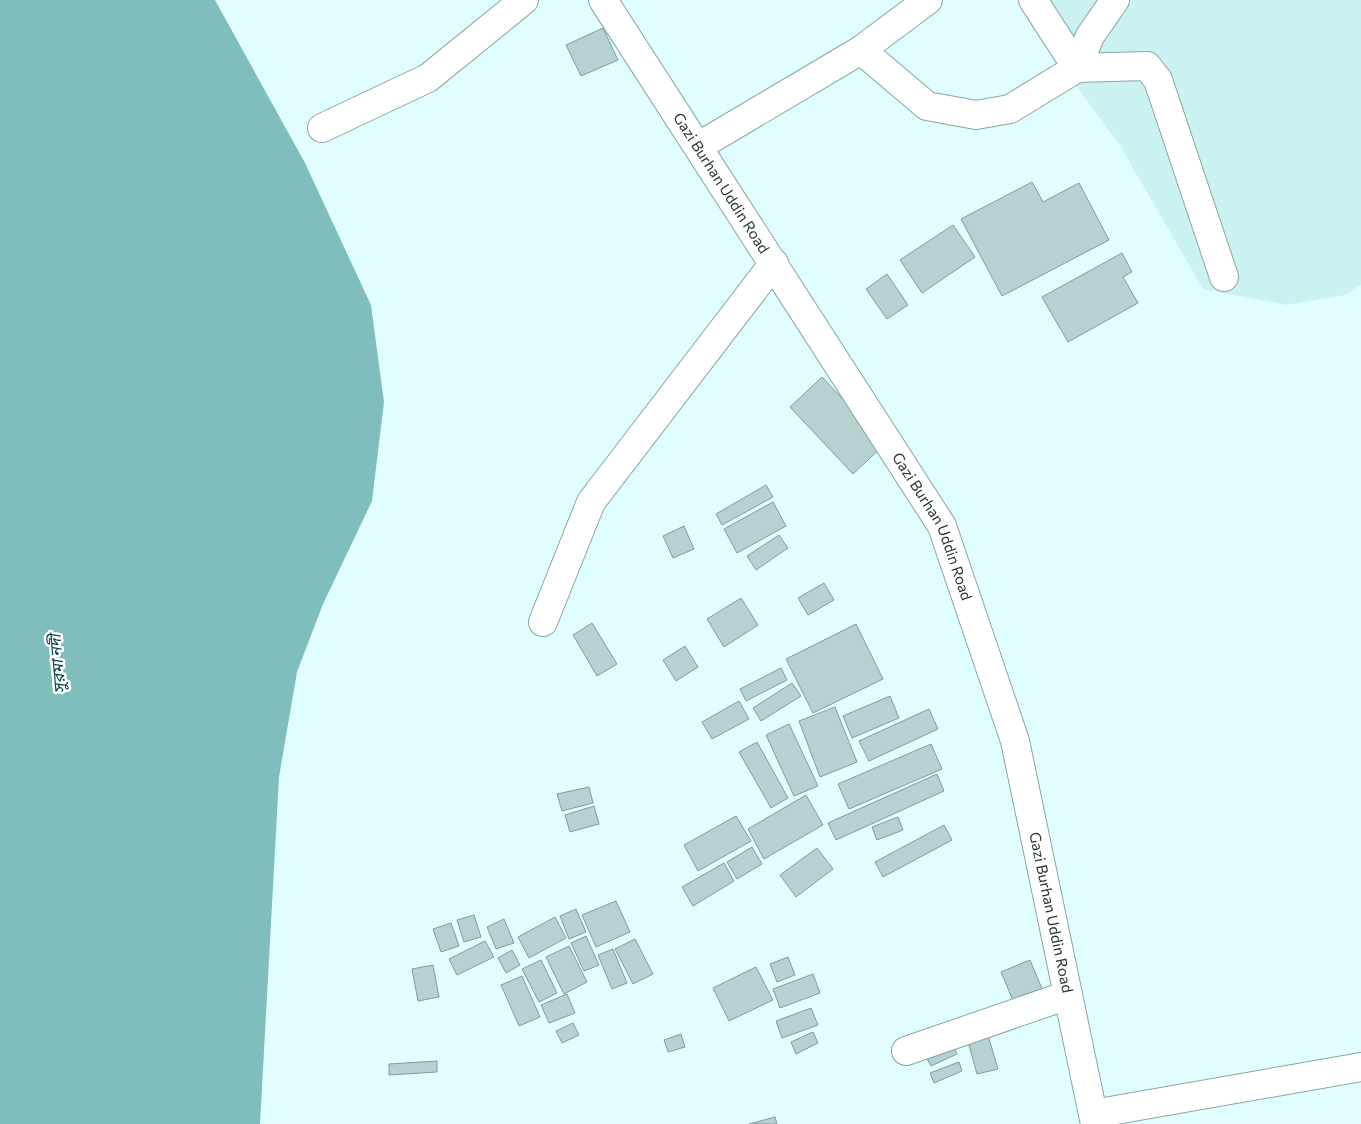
<svg xmlns="http://www.w3.org/2000/svg" width="1361" height="1124" font-family="Commissioner,'Noto Sans Bengali',sans-serif">
<rect width="100%" height="100%" fill="#e1fefe"/>
<path fill="#cbf1f1" d="M1024,0h337v285l-16,10 -58,10 -84,-16 -84,-145 -87,-118z"/>
<path fill="#80bdbd" d="M0,0h215l90,163 66,142 13,97 -12,99 -49,103 -26,68 -18,105 -19,347h-260z"/>
<g fill="#b5d1d0" stroke="#819b9b">
<path d="M603,28l15,32 -37,16 -15,-31z"/>
<path d="M1032,182l11,20 36,-19 30,57 -107,56 -41,-77z"/>
<path d="M953,225l22,32 -53,36 -22,-33z"/>
<path d="M1122,253l10,19 -9,5 15,26 -70,39 -26,-45z"/>
<path d="M887,274l21,31 -21,14 -21,-30z"/>
<path d="M822,377l63,67 -32,30 -63,-67z"/>
<path d="M766,485l7,12 -51,28 -6,-11z"/>
<path d="M773,502l13,24 -49,27 -13,-24z"/>
<path d="M684,526l10,23 -21,9 -10,-22z"/>
<path d="M779,535l9,13 -32,22 -9,-14z"/>
<path d="M824,583l10,17 -26,15 -10,-17z"/>
<path d="M741,598l17,27 -34,22 -17,-28z"/>
<path d="M592,623l25,41 -20,12 -24,-41z"/>
<path d="M856,624l27,55 -70,34 -27,-54z"/>
<path d="M685,646l13,21 -22,14 -13,-21z"/>
<path d="M781,668l6,12 -41,21 -6,-12z"/>
<path d="M792,683l9,13 -40,25 -8,-13z"/>
<path d="M890,696l9,22 -47,20 -9,-22z"/>
<path d="M739,701l10,18 -37,20 -10,-17z"/>
<path d="M835,707l22,55 -37,15 -21,-56z"/>
<path d="M929,709l9,20 -69,32 -10,-20z"/>
<path d="M789,724l29,62 -24,10 -28,-61z"/>
<path d="M757,742l31,56 -17,10 -32,-56z"/>
<path d="M931,744l11,25 -93,40 -11,-25z"/>
<path d="M937,774l7,17 -108,49 -8,-17z"/>
<path d="M589,787l4,16 -31,8 -5,-17z"/>
<path d="M806,795l17,30 -59,34 -16,-30z"/>
<path d="M594,806l5,18 -29,8 -5,-17z"/>
<path d="M736,816l15,25 -53,30 -14,-26z"/>
<path d="M898,817l5,13 -26,10 -5,-13z"/>
<path d="M944,825l8,15 -69,37 -8,-15z"/>
<path d="M752,847l10,17 -25,15 -10,-17z"/>
<path d="M817,848l16,21 -37,28 -16,-22z"/>
<path d="M724,863l10,18 -41,25 -11,-19z"/>
<path d="M616,901l14,31 -34,15 -14,-32z"/>
<path d="M576,909l10,23 -17,7 -9,-23z"/>
<path d="M474,915l7,22 -17,5 -7,-22z"/>
<path d="M555,917l11,21 -37,20 -11,-21z"/>
<path d="M504,919l10,24 -18,6 -9,-22z"/>
<path d="M451,923l8,23 -18,6 -8,-23z"/>
<path d="M586,936l13,29 -15,6 -13,-28z"/>
<path d="M635,939l18,35 -20,10 -18,-35z"/>
<path d="M485,941l9,16 -37,18 -8,-16z"/>
<path d="M569,946l18,36 -23,12 -18,-37z"/>
<path d="M613,949l14,34 -15,6 -14,-34z"/>
<path d="M512,950l8,15 -14,8 -8,-15z"/>
<path d="M788,957l7,18 -18,7 -7,-18z"/>
<path d="M541,960l16,33 -18,9 -17,-33z"/>
<path d="M1030,960l13,31 -29,12 -13,-31z"/>
<path d="M433,965l6,32 -21,4 -6,-32z"/>
<path d="M756,967l17,33 -44,21 -16,-33z"/>
<path d="M813,974l7,19 -40,15 -7,-19z"/>
<path d="M522,976l18,41 -21,9 -18,-41z"/>
<path d="M567,994l8,19 -26,10 -8,-18z"/>
<path d="M811,1008l7,17 -36,13 -6,-17z"/>
<path d="M573,1023l6,12 -17,8 -6,-12z"/>
<path d="M813,1032l5,11 -22,11 -5,-12z"/>
<path d="M987,1032l11,37 -21,5 -10,-36z"/>
<path d="M681,1034l4,13 -17,5 -4,-12z"/>
<path d="M951,1042l6,12 -26,12 -6,-11z"/>
<path d="M437,1061v11l-48,3v-11z"/>
<path d="M959,1062l3,9 -28,12 -4,-10z"/>
<path d="M775,1117l2,7h-28z"/>
</g>
<g fill="none" stroke-linecap="round" stroke-linejoin="round">
<defs>
<g id="minor">
<path id="s1" d="M603,0l339,526 73,215 80,383"/>
<path d="M1033,0l44,68"/>
<path d="M861,50l67,-50"/>
<path d="M1077,68l13,-32 25,-36"/>
<path d="M322,128l106,-50 96,-78"/>
<path d="M699,146l162,-96 66,56 49,9 34,-6 67,-41 70,-2 11,14 66,197"/>
<path d="M543,622l48,-120 183,-239"/>
<path d="M906,1051l162,-56"/>
<path d="M1093,1114l268,-47"/>
</g>
</defs>
<use href="#minor" stroke="#8aa5a5" stroke-width="30"/>
<use href="#minor" stroke="#fff" stroke-width="28"/>
</g>
<g text-anchor="middle" stroke-width="5" stroke-linejoin="round" paint-order="stroke">
<g font-size="15" fill="#293434" stroke="#fff">
<text dy="5" stroke="none"><textPath href="#s1" startOffset="218">Gazi Burhan Uddin Road</textPath></text>
<text dy="5" stroke="none"><textPath href="#s1" startOffset="622">Gazi Burhan Uddin Road</textPath></text>
<text dy="5" stroke="none"><textPath href="#s1" startOffset="1028">Gazi Burhan Uddin Road</textPath></text>
</g>
<g font-size="16" font-style="italic" fill="#054142" stroke="#fff">
<text transform="translate(57 664) rotate(-95)" y="6">সুরমা নদী</text>
</g>
</g>
</svg>
